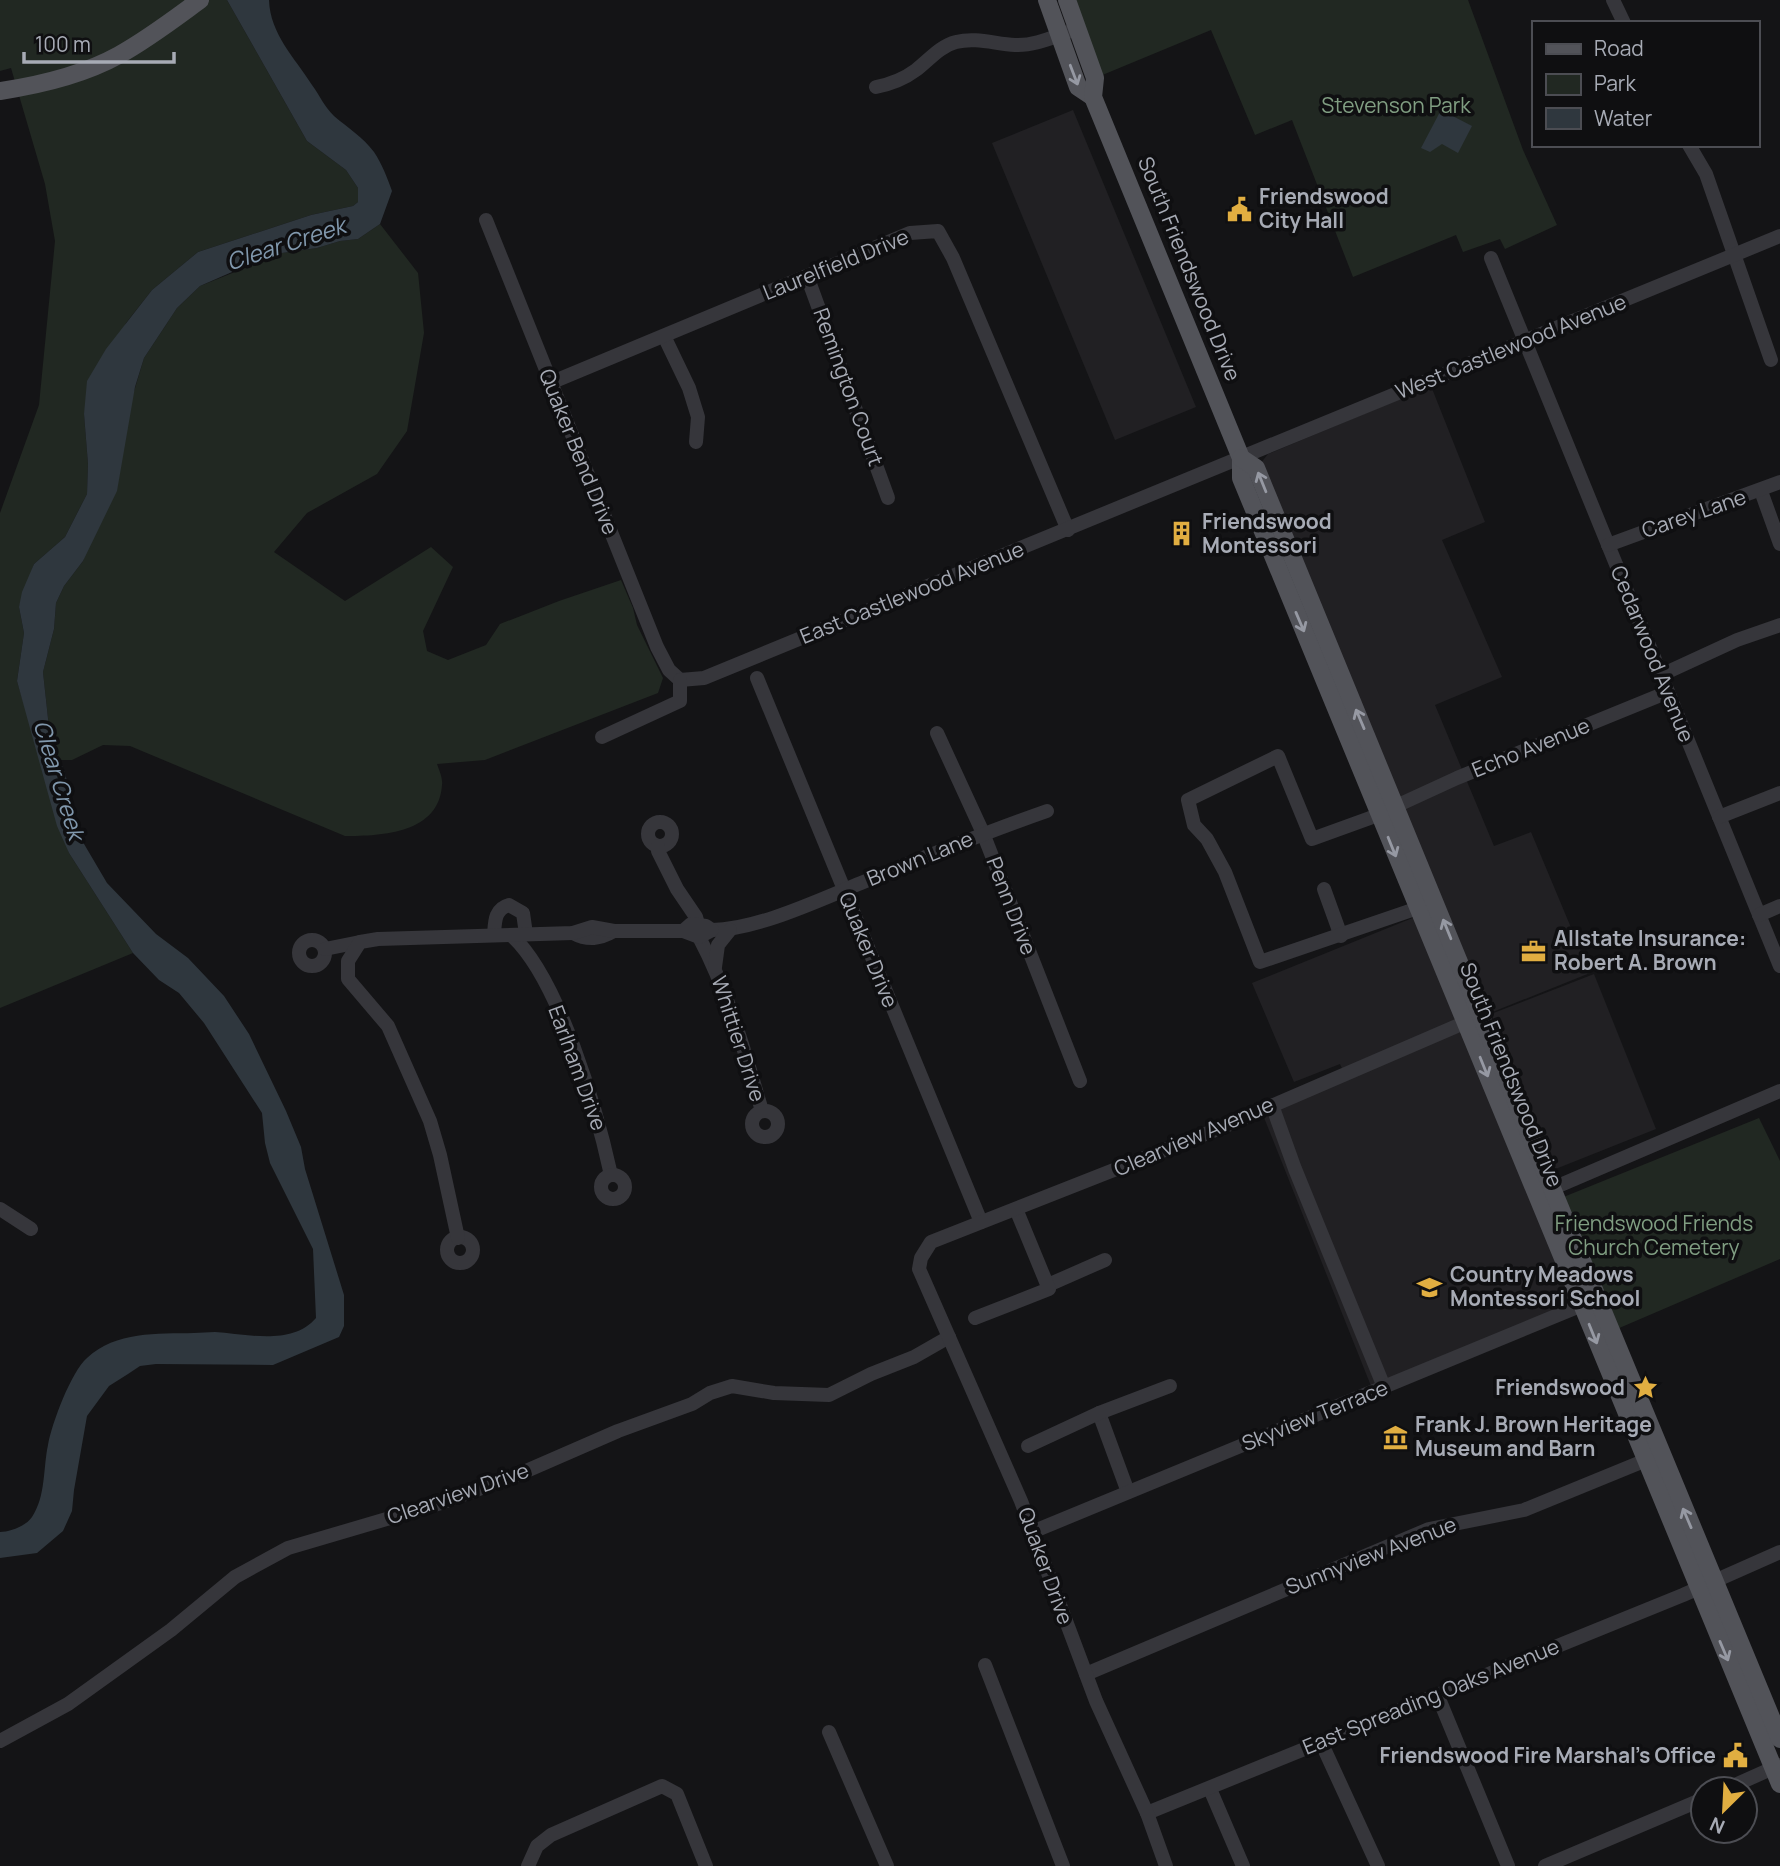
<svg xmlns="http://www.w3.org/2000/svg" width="1780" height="1866" font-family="Manrope,sans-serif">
<rect width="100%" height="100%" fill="#141416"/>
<g fill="#212023">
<path d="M1073,110l123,297 -81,33 -123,-297z"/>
<path d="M1431,386l54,136 -43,18 60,137 -67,28 59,141 37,-14 59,141 -100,40 -31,-67 -199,-482 8,-10z"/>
<path d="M1415,917l159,385 -203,84 -108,-271 84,-35 -7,-16 -46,18 -42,-99z"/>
<path d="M1594,974l62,155 -103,41 -62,-156z"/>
</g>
<g fill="#212822">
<path d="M0,0h227l80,141 39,29 12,18v14l-5,4 -42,9 -113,37 -46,38 -26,33 -42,91 4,50 -1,30 -22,43 -31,27 -15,43 5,26 -7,48 52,172 64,100 -133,55v-495l39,-108 16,-164 -10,-57 -34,-116 -11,3z"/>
<path d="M1074,0h394l55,150 34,75 -52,24 -5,-10 -37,13 -7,-17 -103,42 -61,-157 -37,15 -44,-105 -111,46z"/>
<path d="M380,224l38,49 6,60 -17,98 -30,43 -70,39 -33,39 71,49 86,-54 22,20 -30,64 4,20 21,9 38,-15 14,-21 59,-23 62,-21 12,28 4,17 26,53 -5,15 -173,67 -48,4c2,6 6,14 5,21 -3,48 -59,51 -97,51l-215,-90 -27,-1 -31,15h-12l-10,-23 -7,-65 11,-43 2,-26 8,-17 19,-25 61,-203 33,-50 23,-22 82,-33 35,-5 23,-7 18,-2z"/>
<path d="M1759,1118l21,43v98l-163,70 -56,-131z"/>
</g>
<g fill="#2f373e">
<path d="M227,0h42c1,34 26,58 43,85 8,11 12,21 22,31 14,12 29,21 40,36 8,12 13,25 18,39l-12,33 -22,15 -18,2 -23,7 -35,5 -20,6 -62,27 -23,22 -33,50 -9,29 -18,104 -34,70 -19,25 -8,17 -2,26 -11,43 7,65 15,36 6,25 -2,6 8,28 30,51 49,51 32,24 36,38 25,38 37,77 15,36 4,22 39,126v31l-5,11 -66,28 -117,-1 -16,2 -12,8 -19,12 -22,30 -13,74 -2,21 -9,20 -26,22 -37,5v-26c10,0 26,-6 32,-15 14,-21 11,-49 16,-72 4,-22 23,-73 39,-87 29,-27 70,-24 107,-25 7,0 14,-1 21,-1 32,2 77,14 101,-14l-3,-69 -43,-86 -5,-20 -3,-30 -58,-90 -25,-30 -20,-13 -26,-27 -64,-100 -12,-27 -40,-145 7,-48 -5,-26 3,-15 12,-28 31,-27 22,-43 1,-30 -4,-50 3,-33 19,-32 46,-59 46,-38 113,-37 42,-9 5,-4v-14l-12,-18 -39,-29z"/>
<path d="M1441,110l31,16 -14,27 -16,-9 -12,8 -9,-4z"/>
</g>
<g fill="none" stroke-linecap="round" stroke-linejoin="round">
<g stroke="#36363b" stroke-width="14">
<path d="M1613,0l11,23"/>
<path d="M876,87c15,-3 28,-8 40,-17 13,-10 24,-24 40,-28 20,-5 39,2 59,3 18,1 36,-7 53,-13"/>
<path d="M1689,145l17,29 65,186"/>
<path d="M486,220l171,427 12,23 11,10"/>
<path d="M1491,258l289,708"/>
<path d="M807,276l81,222"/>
<path d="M664,336l25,52 9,29 -2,25"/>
<path d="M550,383l360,-150 28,-2 15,27 115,272"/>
<path d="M1761,491l19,53"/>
<path d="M1608,545l172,-63"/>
<path d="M1661,675l76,-35 43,-15"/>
<path d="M757,678l224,544"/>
<path d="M680,680l24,-2 1076,-442"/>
<path d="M937,733l46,100 97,248"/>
<path d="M602,737l78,-36v-21"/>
<path d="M1719,817l61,-24"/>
<circle cx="660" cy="834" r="12"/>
<path d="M658,846v5l19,38 19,28 2,7"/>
<path d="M1324,889l17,47"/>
<path d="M1418,908l-158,54 -35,-90 -18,-33 -13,-14 -6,-25 90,-44 34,83 58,-21 87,-40 211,-86"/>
<path d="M1759,915l21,-9"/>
<path d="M712,930c44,0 107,-30 149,-47 61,-25 123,-50 186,-72"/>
<path d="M573,933c15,8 27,6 41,-2"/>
<path d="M494,935c1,-12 0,-26 15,-30l14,8 3,21"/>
<path d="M511,935c48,43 86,176 100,240"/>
<path d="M699,937c29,55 46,115 63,174"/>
<circle cx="312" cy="953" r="13"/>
<path d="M325,949l35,-7"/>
<path d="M715,967l3,-22 12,-15"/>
<path d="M1272,1105l23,64 89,218"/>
<circle cx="765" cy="1124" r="13"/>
<circle cx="613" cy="1187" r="12"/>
<path d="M1544,1192l236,-101"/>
<path d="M0,1209l31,20"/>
<circle cx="460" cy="1250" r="13"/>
<path d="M458,1238l-18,-83 -10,-34 -42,-95 -40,-47v-18l12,-19 18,-3 195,-6 19,-6 22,4h69l16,6 13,-7 -6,-4 -15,-2 -8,7"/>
<path d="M1048,1285l57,-25"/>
<path d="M975,1318l74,-29 -33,-80"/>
<path d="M1099,1413l29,79"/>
<path d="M1028,1446l71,-33 71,-27"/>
<path d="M1032,1532l560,-231"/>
<path d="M985,1665l78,201"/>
<path d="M1086,1674l343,-145 95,-19 132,-54"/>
<path d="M1437,1694l71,172"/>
<path d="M829,1732l58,134"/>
<path d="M0,1741l68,-37 103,-74 64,-53 53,-29 153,-45 76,-28 101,-44 74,-27 18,-11 22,-7 42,7 55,2 42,-21 43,-17 35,-20"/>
<path d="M1321,1742l57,124"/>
<path d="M1210,1789l33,77"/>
<path d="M1726,1789l54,-24"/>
<path d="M1147,1813l536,-218 97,-43"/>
<path d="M528,1866l9,-20 14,-11 111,-49 15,8 29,72"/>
<path d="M1166,1866l-19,-53 -51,-112 -75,-200 -102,-232 2,-11 10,-16 292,-115 250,-108"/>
<path d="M1545,1866l158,-67"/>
</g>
<g stroke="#525359" stroke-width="18">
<path d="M1047,0l31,87 15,10"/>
<path d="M1067,0l28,78 -2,19 148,361v20l539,1306"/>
<path d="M0,91c40,-6 83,-16 119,-36 29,-16 55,-36 81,-55"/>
<path d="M1241,458l15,10c175,424 347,848 524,1271"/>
</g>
</g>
<defs><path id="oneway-shaft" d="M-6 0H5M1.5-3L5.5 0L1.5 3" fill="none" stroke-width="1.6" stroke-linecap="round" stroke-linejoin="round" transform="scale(1.75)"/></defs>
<g stroke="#9699a3">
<use href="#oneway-shaft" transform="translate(1074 75) rotate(69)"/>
<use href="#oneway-shaft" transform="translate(1262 482) rotate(-112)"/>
<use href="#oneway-shaft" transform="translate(1300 622) rotate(67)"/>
<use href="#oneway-shaft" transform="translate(1360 719) rotate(-113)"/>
<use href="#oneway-shaft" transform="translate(1392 847) rotate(68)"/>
<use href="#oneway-shaft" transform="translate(1447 929) rotate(-112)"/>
<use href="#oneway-shaft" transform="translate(1484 1067) rotate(68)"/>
<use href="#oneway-shaft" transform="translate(1593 1334) rotate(68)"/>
<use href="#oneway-shaft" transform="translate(1687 1518) rotate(-113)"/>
<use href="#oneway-shaft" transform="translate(1724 1651) rotate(67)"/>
</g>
<defs>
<symbol id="civic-bare" viewBox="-9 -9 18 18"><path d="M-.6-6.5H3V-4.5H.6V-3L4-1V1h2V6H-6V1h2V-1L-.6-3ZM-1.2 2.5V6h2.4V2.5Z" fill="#e1ae41" stroke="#0f0f11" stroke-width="2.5" paint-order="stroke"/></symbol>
<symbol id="building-bare" viewBox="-9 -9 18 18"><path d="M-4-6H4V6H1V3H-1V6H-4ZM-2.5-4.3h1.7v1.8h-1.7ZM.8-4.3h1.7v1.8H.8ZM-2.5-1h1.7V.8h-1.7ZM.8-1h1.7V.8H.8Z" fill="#e1ae41" stroke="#0f0f11" stroke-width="2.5" paint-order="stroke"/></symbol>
<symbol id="office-bare" viewBox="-9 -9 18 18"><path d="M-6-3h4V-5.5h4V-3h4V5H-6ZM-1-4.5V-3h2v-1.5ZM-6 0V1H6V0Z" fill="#e1ae41" stroke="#0f0f11" stroke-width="2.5" paint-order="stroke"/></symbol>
<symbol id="school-bare" viewBox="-9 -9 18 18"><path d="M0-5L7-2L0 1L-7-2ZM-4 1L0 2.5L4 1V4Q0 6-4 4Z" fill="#e1ae41" stroke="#0f0f11" stroke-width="2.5" paint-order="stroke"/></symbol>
<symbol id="sight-bare" viewBox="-9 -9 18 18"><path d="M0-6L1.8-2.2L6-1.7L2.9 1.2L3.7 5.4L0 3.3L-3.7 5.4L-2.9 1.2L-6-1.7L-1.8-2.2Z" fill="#e1ae41" stroke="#0f0f11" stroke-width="2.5" paint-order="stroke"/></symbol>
<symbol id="museum-bare" viewBox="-9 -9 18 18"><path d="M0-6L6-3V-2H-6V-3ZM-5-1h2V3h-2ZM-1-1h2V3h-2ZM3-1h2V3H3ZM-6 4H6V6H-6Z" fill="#e1ae41" stroke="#0f0f11" stroke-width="2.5" paint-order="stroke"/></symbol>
</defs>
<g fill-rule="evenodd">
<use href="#civic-bare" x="1222" y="192" width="35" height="35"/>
<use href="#building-bare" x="1164" y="516" width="35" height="35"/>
<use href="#office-bare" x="1516" y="934" width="35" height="35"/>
<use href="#school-bare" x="1412" y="1270" width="35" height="35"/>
<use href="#sight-bare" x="1628" y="1370" width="35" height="35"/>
<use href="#museum-bare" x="1378" y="1420" width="35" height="35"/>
<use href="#civic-bare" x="1718" y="1738" width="35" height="35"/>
</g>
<g text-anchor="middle" stroke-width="7" stroke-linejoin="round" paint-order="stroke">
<g font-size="21" fill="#809e82" stroke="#0f0f11">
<text x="1396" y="113">Stevenson Park</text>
<text x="1654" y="1231">Friendswood Friends<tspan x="1654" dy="24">Church Cemetery</tspan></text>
</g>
<g font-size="21" font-weight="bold" fill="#a7abb5" stroke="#0f0f11" text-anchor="start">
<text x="1259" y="204">Friendswood<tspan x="1259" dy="24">City Hall</tspan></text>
<text x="1202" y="529">Friendswood<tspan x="1202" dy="24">Montessori</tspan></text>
<text x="1554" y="946">Allstate Insurance:<tspan x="1554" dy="24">Robert A. Brown</tspan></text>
<text x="1450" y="1282">Country Meadows<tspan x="1450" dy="24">Montessori School</tspan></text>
<text x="1625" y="1395" text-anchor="end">Friendswood</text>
<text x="1415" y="1432">Frank J. Brown Heritage<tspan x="1415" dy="24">Museum and Barn</tspan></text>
<text x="1716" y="1763" text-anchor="end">Friendswood Fire Marshal's Office</text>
</g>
<g font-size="21" fill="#a7abb5" stroke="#0f0f11">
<text transform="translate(836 265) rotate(-22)" y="7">Laurelfield Drive</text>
<text transform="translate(1189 269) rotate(68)" y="7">South Friendswood Drive</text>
<text transform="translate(1511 347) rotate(-22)" y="7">West Castlewood Avenue</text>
<text transform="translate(848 387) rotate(70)" y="7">Remington Court</text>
<text transform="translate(578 452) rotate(68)" y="7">Quaker Bend Drive</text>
<text transform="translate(1694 514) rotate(-19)" y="7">Carey Lane</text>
<text transform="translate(912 593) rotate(-22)" y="7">East Castlewood Avenue</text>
<text transform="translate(1652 654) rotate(68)" y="7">Cedarwood Avenue</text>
<text transform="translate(1531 748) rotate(-22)" y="7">Echo Avenue</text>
<text transform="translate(920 859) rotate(-22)" y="7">Brown Lane</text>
<text transform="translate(1011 906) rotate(69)" y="7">Penn Drive</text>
<text transform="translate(868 950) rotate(68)" y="7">Quaker Drive</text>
<text transform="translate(738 1039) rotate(72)" y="7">Whittier Drive</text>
<text transform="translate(577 1068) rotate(70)" y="7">Earlham Drive</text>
<text transform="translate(1511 1075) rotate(68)" y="7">South Friendswood Drive</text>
<text transform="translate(1194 1137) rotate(-23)" y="7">Clearview Avenue</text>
<text transform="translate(1315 1416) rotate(-22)" y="7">Skyview Terrace</text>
<text transform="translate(458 1494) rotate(-19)" y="7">Clearview Drive</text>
<text transform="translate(1371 1556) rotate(-21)" y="7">Sunnyview Avenue</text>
<text transform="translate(1045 1566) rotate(70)" y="7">Quaker Drive</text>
<text transform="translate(1431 1697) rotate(-22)" y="7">East Spreading Oaks Avenue</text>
</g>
<g font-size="23" font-style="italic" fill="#8198ad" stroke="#0f0f11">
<text transform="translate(286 244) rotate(-18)" y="8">Clear Creek</text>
<text transform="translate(59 780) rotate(73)" y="8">Clear Creek</text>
</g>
</g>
<rect x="1532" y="21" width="228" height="126" fill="#0f0f11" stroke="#4c4d53" stroke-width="2"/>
<rect x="1546" y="44" width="35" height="10" fill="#525359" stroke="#4c4d53" stroke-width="2"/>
<text x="1594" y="56" font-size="21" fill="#a7abb5">Road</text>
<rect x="1546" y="74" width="35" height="21" fill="#212822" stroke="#4c4d53" stroke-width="2"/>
<text x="1594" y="91" font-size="21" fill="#a7abb5">Park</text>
<rect x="1546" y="108" width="35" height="21" fill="#2f373e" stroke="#4c4d53" stroke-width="2"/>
<text x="1594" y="126" font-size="21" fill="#a7abb5">Water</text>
<g transform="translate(1724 1810) rotate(204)"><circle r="33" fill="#0f0f11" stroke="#4c4d53" stroke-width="2"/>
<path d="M0-5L12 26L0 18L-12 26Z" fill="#e1ae41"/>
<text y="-10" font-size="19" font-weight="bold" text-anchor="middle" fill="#a7abb5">N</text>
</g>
<path d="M24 52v10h150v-10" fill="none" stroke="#a7abb5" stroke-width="3.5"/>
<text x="35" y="52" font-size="21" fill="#a7abb5" stroke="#0f0f11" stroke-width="5" paint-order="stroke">100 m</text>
</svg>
